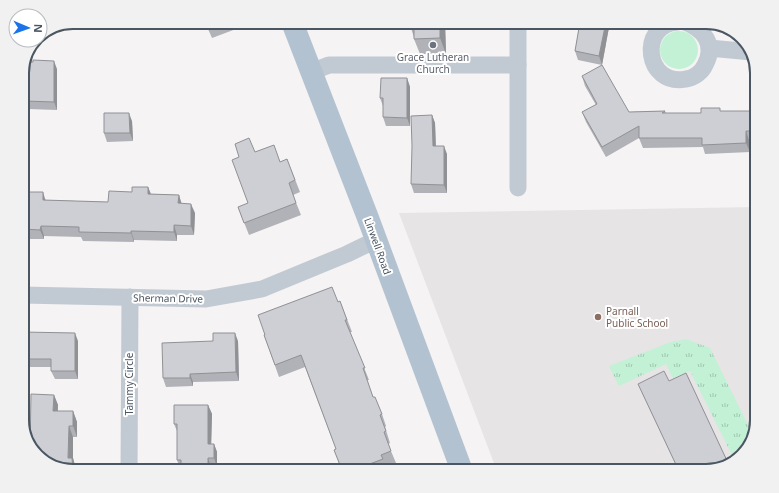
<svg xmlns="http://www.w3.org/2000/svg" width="779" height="493" font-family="'Noto Sans',sans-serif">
<defs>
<pattern id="park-tufts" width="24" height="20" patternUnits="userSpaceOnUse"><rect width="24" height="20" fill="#c3f1d5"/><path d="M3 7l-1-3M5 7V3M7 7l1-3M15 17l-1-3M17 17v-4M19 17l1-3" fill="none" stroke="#a0c6b0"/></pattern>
</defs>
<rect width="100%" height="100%" fill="#f5f3f3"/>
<path fill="#e6e4e5" d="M757,207v214l-8,27 -17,16 -25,7h-210l-98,-258z"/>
<circle fill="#c3f1d5" cx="679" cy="50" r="19"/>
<g fill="url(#park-tufts)">
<path d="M686,339l24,9 43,87 -4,13 -14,13 -45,-90 -17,7 -7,-14 -47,22 -10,-20 62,-24z"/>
<path d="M757,407l-1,16 -6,-12z"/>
</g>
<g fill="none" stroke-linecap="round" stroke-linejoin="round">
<g stroke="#c1cad2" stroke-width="17">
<path d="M518,22v166"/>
<path d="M677,22c-39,3 -32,65 9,57 8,-1 16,-7 19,-14 11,-20 -1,-36 -20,-43"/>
<path d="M709,48l43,4"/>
<path d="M311,72l18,-7h189"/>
<path d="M22,295l184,4 56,-10 85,-35 29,-14"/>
<path d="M129,471l1,-174"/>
</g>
<path stroke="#b3c2d1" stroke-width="22" d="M292,22l76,196 94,253"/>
</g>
<g fill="#b0b2b7">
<path d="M205,22h37l2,4 -32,12z"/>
<path d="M357,22h88l1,32h-26l-6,-15v-2l-5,-14 -47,1 -1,-2z"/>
<path d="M580,22h30l-8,43 -24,-5 -3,-9z"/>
<path d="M22,69h35v41l-29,-1 -1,-2h-5z"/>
<path d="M582,76l47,36 36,-1 1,2h35l20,-2h34l2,-18v47h-8l1,12 -45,2 -2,-7 -60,1 -4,-10 -33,19 -20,-35 -4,-10 14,-7 -11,-19z"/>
<path d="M407,78l3,9v39h-24l-3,-9v-11l-3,-8z"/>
<path d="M432,115l3,8 1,23 11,8v39h-33l-3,-9z"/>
<path d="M132,121l1,20 -26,1 -3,-9z"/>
<path d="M255,152l25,10 7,-3 13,33 -7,3 8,20 -52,20 -11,-28 10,-3 -9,-47z"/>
<path d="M148,187l3,7 28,1 2,8 14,10 -1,22h-17v6l-43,-1v2l-51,-1 -2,-4 -37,-1v3h-22v-47l24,8 62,2 24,-10z"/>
<path d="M340,301l12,31h-2l19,48h-2l6,17 9,17 4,12 -1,1 5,16 -2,1 8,19 -10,4 1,4h-45l-8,-21 2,-1 -31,-82 -26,10 -15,-42z"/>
<path d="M22,332l56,9v38h-23l-4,-8v-4h-29z"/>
<path d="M238,341l1,40 -46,1v4l-27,1 -3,-9z"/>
<path d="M669,381l38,90h-28l-41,-87z"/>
<path d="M54,395l4,10v6h15l4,11v15h-4v21l3,11 -31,-6 -15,-16z"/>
<path d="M208,405l4,9 -1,30h3l3,8v15h-6v4h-30v-3h-1l-3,-8v-29l-3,-7z"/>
</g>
<g fill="#909195">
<path d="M440,22h5l1,32 -6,-16z"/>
<path d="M606,22h4l-8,43 -3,-9z"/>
<path d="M54,61l3,8v41l-3,-8z"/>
<path d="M407,78l3,9v39l-3,-8z"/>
<path d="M129,113l3,8 1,20 -3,-8z"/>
<path d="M432,115l3,8 1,31 -3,-8z"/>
<path d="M746,131l3,9 1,12 -4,-9z"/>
<path d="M444,146l3,8v39l-3,-8z"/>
<path d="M148,187l4,10 -4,-3z"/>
<path d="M43,192l3,10 -3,-2z"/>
<path d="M179,195l3,10 -4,-2z"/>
<path d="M191,204l4,9 -1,22 -3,-9z"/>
<path d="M174,225l3,10v6l-3,-9z"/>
<path d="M41,226l3,10v3l-4,-9z"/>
<path d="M131,231l3,9v2l-3,-9z"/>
<path d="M75,333l3,8v38l-3,-8z"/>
<path d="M235,333l3,8 1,40 -3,-9z"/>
<path d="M190,374l3,8v4l-3,-8z"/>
<path d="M54,395l4,10 -1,17 -4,-11z"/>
<path d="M208,405l4,9 -1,38 -3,-8z"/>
<path d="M73,411l4,11v15l-4,-11z"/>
<path d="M69,426l4,11v21l3,11v2h-3l-5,-13z"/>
<path d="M214,444l3,8v15l-3,-9z"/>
<path d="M208,458l3,9v4h-3z"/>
</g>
<g fill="#cdcfd5" stroke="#909195">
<path d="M206,22h23l-20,8z"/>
<path d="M414,22h26v16l-26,1z"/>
<path d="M580,22h26l-7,34 -24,-5z"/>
<path d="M33,60l21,1v41l-29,-1v-3h-3v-29l4,-7h7z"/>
<path d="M602,65l27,47 36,-1 -3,2h39v-5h19v3h35v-18h2v38h-11v12l-44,2v-7h-63v-12l-37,21 -20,-35 15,-8 -15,-28z"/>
<path d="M381,78h26v40l-24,-1v-19h-3z"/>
<path d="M104,113h25l1,20h-26z"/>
<path d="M432,115l1,31h11v39l-33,-1 1,-38 -1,-30z"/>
<path d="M249,138l6,14 19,-7 6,17 7,-3 8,21 -6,3 7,20 -52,20 -6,-16 10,-4 -16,-43 7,-3 -4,-13z"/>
<path d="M132,187h16v7l31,1 -1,8 13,1v22l-17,-1v7l-43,-1v2l-52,-1v-5l-38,-1 -1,4 -18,-1v-37h21v8l65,2 1,-11 23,1z"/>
<path d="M332,287l6,15 2,-1 7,19h-2l20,48h-2l10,29h2l7,17 -2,1 6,16 -2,1 7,19 -10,4 2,4 -24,9 -2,-3 -15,5 -8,-20 2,-1 -35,-94 -26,10 -11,-30h1l-7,-20z"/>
<path d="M22,332l53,1v38h-24v-12h-29z"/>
<path d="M213,333h22l1,39 -46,2v4h-27l-1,-35 51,-2z"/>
<path d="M664,371l5,10 17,-8 43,92 -22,6h-28l-41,-87z"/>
<path d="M31,394l23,1 -1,16h20v15h-4l-1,32h4l1,13 -28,-8 -9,-9v-3h-2l-4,-4z"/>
<path d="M174,405h34v39h6v14h-6v13h-27v-11h-4v-36h-3z"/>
</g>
<circle fill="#6b7280" stroke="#fff" stroke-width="1.5" cx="433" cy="45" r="4"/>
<circle fill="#8d6e63" stroke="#fff" stroke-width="1.5" cx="598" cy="317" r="4"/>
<g text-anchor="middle" stroke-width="4" stroke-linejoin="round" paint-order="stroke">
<g font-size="10" fill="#5b616d" stroke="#fff">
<text x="433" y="61">Grace Lutheran<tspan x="433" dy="12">Church</tspan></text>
</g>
<g font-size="10" fill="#4a5661" stroke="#fff">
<text transform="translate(378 246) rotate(70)" y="4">Linwell Road</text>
<text transform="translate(168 298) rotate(1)" y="4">Sherman Drive</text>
<text transform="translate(129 384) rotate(-90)" y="4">Tammy Circle</text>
</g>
<g font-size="10" fill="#785e54" stroke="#fff" text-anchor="start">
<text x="606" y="315">Parnall<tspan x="606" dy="12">Public School</tspan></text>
</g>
</g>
<path d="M0 0H779V493H0ZM73 29H706A44 44 0 0 1 750 73V420A44 44 0 0 1 706 464H73A44 44 0 0 1 29 420V73A44 44 0 0 1 73 29Z" fill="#f1f1f2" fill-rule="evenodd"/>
<path fill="none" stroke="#4a5661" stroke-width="2" d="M73 29H706A44 44 0 0 1 750 73V420A44 44 0 0 1 706 464H73A44 44 0 0 1 29 420V73A44 44 0 0 1 73 29Z"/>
<g transform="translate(28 28) rotate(92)"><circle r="19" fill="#ffffff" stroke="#b7bbc0"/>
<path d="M0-3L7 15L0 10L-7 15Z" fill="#1a73e8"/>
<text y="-6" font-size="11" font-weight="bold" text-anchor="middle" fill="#4a5661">N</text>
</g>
</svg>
